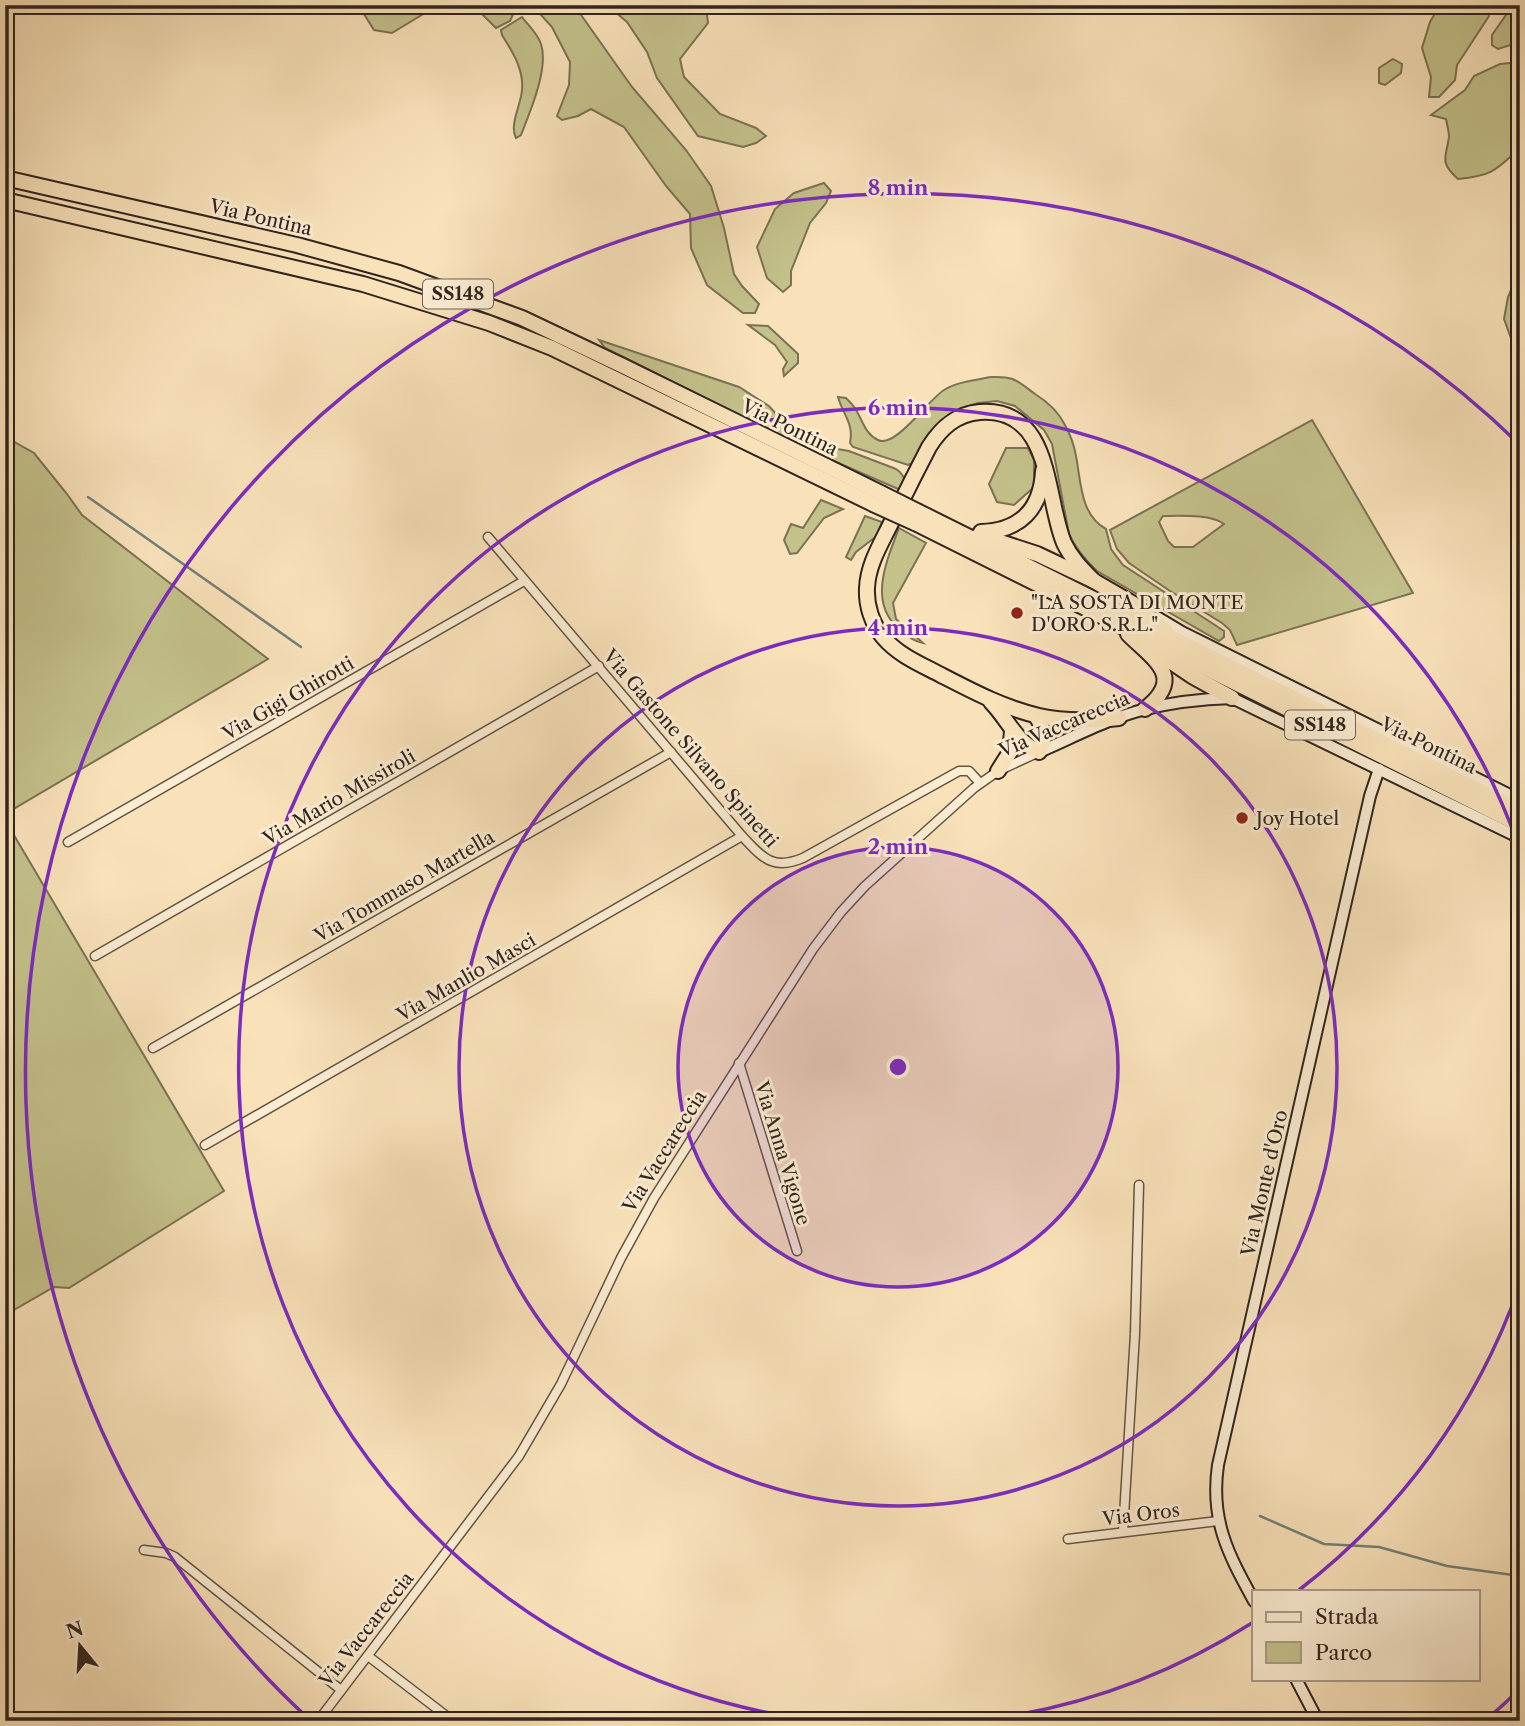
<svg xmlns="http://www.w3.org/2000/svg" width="1525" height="1726" font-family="'Libre Caslon Text',serif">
<rect width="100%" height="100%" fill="#f9e2ba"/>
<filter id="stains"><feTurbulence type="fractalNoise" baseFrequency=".00286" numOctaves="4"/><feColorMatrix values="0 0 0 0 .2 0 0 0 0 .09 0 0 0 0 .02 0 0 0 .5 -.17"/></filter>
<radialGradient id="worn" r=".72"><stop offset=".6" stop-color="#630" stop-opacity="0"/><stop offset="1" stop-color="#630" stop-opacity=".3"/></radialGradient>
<g fill="#c4c18b" stroke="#7a7254" stroke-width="2" fill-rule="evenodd">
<path d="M366,5h72l-46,28 -18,-3 -10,-16z"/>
<path d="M468,5h44l3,5 -5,11 -14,7 -18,-18z"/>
<path d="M532,5h42l58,82 54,63 25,36 13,42 10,46 8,12 17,18 -4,9h-12l-36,-28 -16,-37 -1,-34 -24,-28 -42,-59 -33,-18 -13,7 -16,4 -5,-4 12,-31 1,-23 -18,-35z"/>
<path d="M607,5h97l2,2 2,16 -28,36 4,18 36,37 36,14 10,8 -10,7 -13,4 -45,-11 -41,-58 -10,-26 -20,-30z"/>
<path d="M1440,5h47l2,11 -32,49 -2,15 -16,17h-10l2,-20 -9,-29 8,-26z"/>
<path d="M1513,5h7v32l-6,7 -16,5 -6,-4v-10z"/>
<path d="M522,17c6,8 16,17 19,27 8,24 -11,68 -20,91l-5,3c-7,-13 5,-33 6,-48 2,-21 -10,-39 -20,-55l-1,-5z"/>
<path d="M1393,59l9,5 -1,9 -16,12 -6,-2v-15z"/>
<path d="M1520,62v89h-3c-23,21 -27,25 -59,28 -19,-17 -12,-21 -9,-42 0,-6 -2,-12 -3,-18l-15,-4 34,-25 9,-14 26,-12z"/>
<path d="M824,183l7,8 -5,12 -16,20 -19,48v14l-8,7 -16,-14 -10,-31 18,-38 19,-16z"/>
<path d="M1520,274v89l-16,-44 4,-22 9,-21z"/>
<path d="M748,325l20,1 30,28v9l-14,13 -1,-7 4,-7 -12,-17z"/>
<path d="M599,340l140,47 30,19 28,31 -1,7 -191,-96z"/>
<path d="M991,377c23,-1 25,3 44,17 13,8 23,17 30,31 5,9 9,20 11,31 5,25 4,59 30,73l5,20 12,16 101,66v6l-5,4 -122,-70c-12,-11 -21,-22 -28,-37l-17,-90 -8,-14 -29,-24 -18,-5 -19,2 -13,4 -14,7 -36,48 -7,3 -55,-18 -3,-4c4,-20 -7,-28 -12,-46l8,1c4,4 8,8 10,12 7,11 9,24 22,30 17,9 51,-41 66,-50 13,-8 31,-10 47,-13z"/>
<path d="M1312,420l101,173 -176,52 -7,-15 -8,-7 -52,-32 -41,-28 -12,-14 -7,-19zM1163,516c16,0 48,-2 61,8l-31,23h-19l-6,-6 -9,-19z"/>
<path d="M5,439h4l25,14 33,41 15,21 186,144 -263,155z"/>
<path d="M807,440l19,7 23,4 47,18c9,6 10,13 9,23l-101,-44z"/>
<path d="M1006,448h22l6,12v27l-20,18 -17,-3 -8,-18z"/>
<path d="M821,500l22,9 -19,9 -27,35 -7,1 -6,-14 7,-16 12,4z"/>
<path d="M865,516l17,6 -4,13 -22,17 -5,8 -5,-3z"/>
<path d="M899,528l27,15 -33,60 3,16 27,24c-10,-2 -15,-7 -23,-13 -33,-27 -13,-70 -1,-102z"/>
<path d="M5,820l219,371 -155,97 -15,-1 -49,28z"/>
</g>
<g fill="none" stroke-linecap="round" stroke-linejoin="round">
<g stroke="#737f7a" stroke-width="2.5">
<path d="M88,497l213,150"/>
<path d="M1260,1516l64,28 55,3 68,19 73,10"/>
</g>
<defs>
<g id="street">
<path d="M488,537l254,299c20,21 30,35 61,22l156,-87h10l11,12"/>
<path d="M68,842l456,-261"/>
<path d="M95,956l504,-290"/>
<path d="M153,1048l518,-296"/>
<path d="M739,1063l58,188"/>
<path d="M205,1145l537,-309"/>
<path d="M1123,1532l12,-198 4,-149"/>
<path d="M1068,1539l150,-18"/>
<path d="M144,1550l22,3 9,4 166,133"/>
<path d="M368,1656l85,65"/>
<path d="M318,1721l201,-265 42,-72 60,-126 33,-60 159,-249 28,-37 24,-26 109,-98 24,-17 41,-19"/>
</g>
<g id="secondary">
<path d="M1157,617l25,15 338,168"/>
<path d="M1039,752c35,-15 70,-34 107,-43 28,-7 57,-10 86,-11l288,140"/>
<path d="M1254,1601c-26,-47 -44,-81 -36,-136l129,-568 23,-101 9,-27"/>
<path d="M1296,1679l22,42"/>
</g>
<g id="highway">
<path d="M5,178l292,67 102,28 60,22 63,23 101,48 258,127"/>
<path d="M5,200l358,84 126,39 63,25 321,156"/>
<path d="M919,512l601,299"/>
<path d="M915,523l605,302"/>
<path d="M981,532c39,-1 60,-23 62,-61"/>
<path d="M979,535l58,19 57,27 38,22 33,27"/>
<path d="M1094,581c-12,-12 -23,-23 -30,-38 -19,-45 -11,-136 -84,-131 -24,2 -39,16 -51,35 -13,25 -26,51 -38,76 -10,21 -23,41 -24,65 -1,17 5,36 16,49 15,18 37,27 58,38 31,16 63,33 98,41 26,6 53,5 80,2"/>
<path d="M1128,634c26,26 58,43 17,75"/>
<path d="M1155,651l37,25 40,22"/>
<path d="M991,702c19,20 23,38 48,50 7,-13 5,-24 -3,-36"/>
<path d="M998,771l12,-19 2,-21"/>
</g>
</defs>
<use href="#street" stroke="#625445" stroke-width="11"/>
<use href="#secondary" stroke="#30241e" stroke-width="14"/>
<use href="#highway" stroke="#30241e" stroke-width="18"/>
<use href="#street" stroke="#fbecd2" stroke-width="8"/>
<use href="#secondary" stroke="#fbecd2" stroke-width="10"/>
<use href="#highway" stroke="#f9e2ba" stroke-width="14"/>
<defs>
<g id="highway-bridge">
<path d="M881,493l38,19"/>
<path d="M873,504l42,19"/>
</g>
</defs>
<use href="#highway-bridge" stroke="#30241e" stroke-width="18" stroke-linecap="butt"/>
<use href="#highway-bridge" stroke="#f9e2ba" stroke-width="14"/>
</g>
<circle cx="898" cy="1067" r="220" fill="#7b2cbf" fill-opacity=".12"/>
<g fill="none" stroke="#7b2cbf" stroke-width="3.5">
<circle cx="898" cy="1067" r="220"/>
<circle cx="898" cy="1067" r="439"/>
<path d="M1519 1287A659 659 0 0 1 1299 1590M1252 1623A659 659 0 0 1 984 1720M812 1720A659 659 0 1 1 1519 847"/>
<path d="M1520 1689A879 879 0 0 1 1486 1720M310 1720A879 879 0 1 1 1520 445"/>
</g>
<g fill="#8f2418" stroke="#fbecd2" stroke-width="2.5">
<circle cx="1017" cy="613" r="7"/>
<circle cx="1242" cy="818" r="7"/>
</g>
<g text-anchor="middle" stroke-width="6" stroke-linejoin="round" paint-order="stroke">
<g fill="#fbecd2" stroke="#6d6054" stroke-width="2">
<rect x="423" y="279.5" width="70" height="29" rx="5"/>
<rect x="1285" y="710.5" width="70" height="29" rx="5"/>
</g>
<g font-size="18" font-weight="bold" fill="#30241e">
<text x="458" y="300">SS148</text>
<text x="1320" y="731">SS148</text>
</g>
<g font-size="19" fill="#30241e" stroke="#fbecd2">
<text transform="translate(261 217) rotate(13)" y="7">Via Pontina</text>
<text transform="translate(790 427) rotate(26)" y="7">Via Pontina</text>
<text transform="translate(288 698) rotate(-30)" y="7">Via Gigi Ghirotti</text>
<text transform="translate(1064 724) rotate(-23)" y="7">Via Vaccareccia</text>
<text transform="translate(1429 745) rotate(26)" y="7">Via Pontina</text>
<text transform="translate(691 748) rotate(49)" y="7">Via Gastone Silvano Spinetti</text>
<text transform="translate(339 797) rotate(-30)" y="7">Via Mario Missiroli</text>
<text transform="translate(404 886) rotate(-30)" y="7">Via Tommaso Martella</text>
<text transform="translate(466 977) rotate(-30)" y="7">Via Manlio Masci</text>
<text transform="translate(664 1151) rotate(-58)" y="7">Via Vaccareccia</text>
<text transform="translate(783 1153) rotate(73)" y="7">Via Anna Vigone</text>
<text transform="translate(1264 1183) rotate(-77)" y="7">Via Monte d'Oro</text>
<text transform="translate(1141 1514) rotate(-7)" y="7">Via Oros</text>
<text transform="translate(366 1629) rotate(-52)" y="7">Via Vaccareccia</text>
</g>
<g font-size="19" fill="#30241e" stroke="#fbecd2" text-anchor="start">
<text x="1031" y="609">"LA SOSTA DI MONTE<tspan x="1031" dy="22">D'ORO S.R.L."</tspan></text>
<text x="1256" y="825">Joy Hotel</text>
</g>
</g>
<circle cx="898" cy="1067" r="10" fill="#7b2cbf" stroke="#fbecd2" stroke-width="3.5"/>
<g font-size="21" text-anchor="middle" font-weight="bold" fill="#7b2cbf" stroke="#fbecd2" stroke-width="6" stroke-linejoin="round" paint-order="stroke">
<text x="898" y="195">8 min</text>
<text x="898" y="415">6 min</text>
<text x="898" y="635">4 min</text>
<text x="898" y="854">2 min</text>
</g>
<rect width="1525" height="1726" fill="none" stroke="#f9e2ba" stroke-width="28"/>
<rect x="7" y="7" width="1511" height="1712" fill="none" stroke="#30241e" stroke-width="3.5"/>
<rect x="14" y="14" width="1497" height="1698" fill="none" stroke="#30241e" stroke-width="2"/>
<rect x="1252" y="1590" width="228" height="91" fill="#fbecd2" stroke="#aa9c8a" stroke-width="2"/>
<rect x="1266" y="1612" width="35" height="10" fill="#fbecd2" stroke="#aa9c8a" stroke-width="2"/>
<text x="1315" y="1624" font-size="21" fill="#30241e">Strada</text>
<rect x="1266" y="1642" width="35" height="21" fill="#c4c18b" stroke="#aa9c8a" stroke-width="2"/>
<text x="1315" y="1660" font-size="21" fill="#30241e">Parco</text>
<g transform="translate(80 1646) rotate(342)" stroke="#fbecd2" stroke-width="5" paint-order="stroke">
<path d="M0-5L12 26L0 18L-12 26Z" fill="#30241e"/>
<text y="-10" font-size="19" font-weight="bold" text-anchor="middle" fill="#30241e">N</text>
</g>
<rect width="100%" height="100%" filter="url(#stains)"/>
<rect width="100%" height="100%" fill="url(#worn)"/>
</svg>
